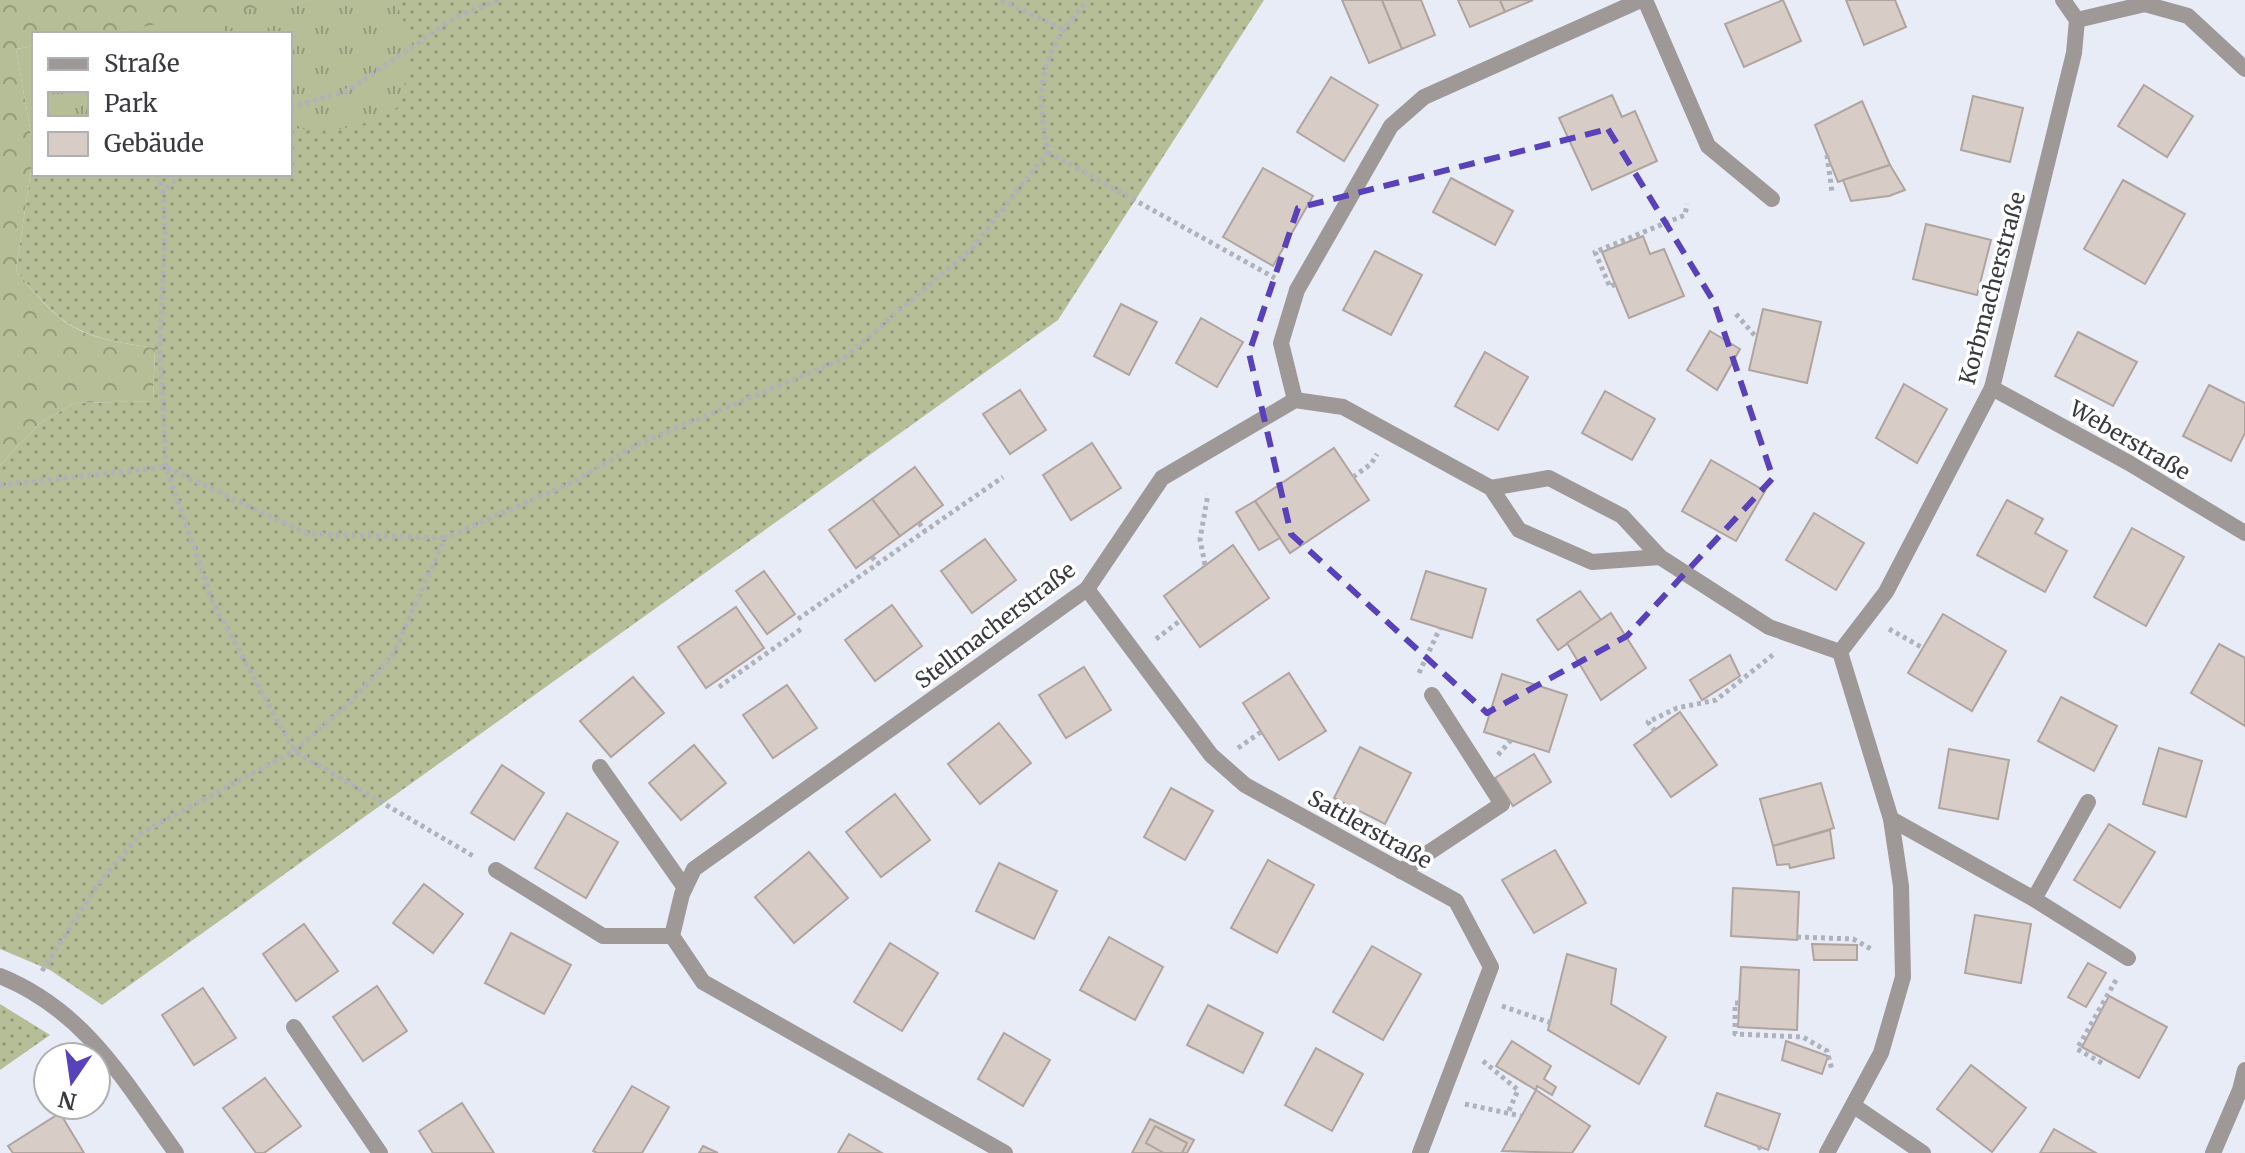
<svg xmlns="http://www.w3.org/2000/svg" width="2245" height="1153" font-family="Merriweather,serif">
<defs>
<pattern id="grass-dots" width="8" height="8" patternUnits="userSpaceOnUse" patternTransform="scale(2)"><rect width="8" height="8" fill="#b5be96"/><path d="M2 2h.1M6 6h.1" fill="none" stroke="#949b7c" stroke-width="1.8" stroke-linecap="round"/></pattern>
<pattern id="forest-crowns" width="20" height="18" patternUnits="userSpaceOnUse" patternTransform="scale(2)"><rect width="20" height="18" fill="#b5be96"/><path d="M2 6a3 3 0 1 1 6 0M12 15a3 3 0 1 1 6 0" fill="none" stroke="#949b7c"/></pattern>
<pattern id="park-tufts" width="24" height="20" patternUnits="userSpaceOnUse" patternTransform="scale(2)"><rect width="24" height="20" fill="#b5be96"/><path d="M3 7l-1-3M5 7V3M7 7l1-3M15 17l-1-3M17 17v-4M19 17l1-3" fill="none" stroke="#949b7c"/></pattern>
</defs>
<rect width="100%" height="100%" fill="#e8ecf7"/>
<g fill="url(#grass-dots)">
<path d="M315,0h949l-206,320 -956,685 -52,-35 -50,-21v-484l39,-41 35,-21 79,-2 2,-53c-76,-11 -91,-18 -139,-78l18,-119v-105v128h256v-140h-189z"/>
<path d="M0,1004l50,31 -50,35z"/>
</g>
<path fill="url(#forest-crowns)" d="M0,0h315l-214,34h-67v12l-18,3 18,102 -18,119c48,61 63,67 139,78l-2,53 -79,2 -35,21 -39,41z"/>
<path fill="url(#park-tufts)" d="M315,0h80l17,42 -11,63c-33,22 -71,31 -111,22v-93h-65l-4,-21z"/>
<g fill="#b5be96">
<path d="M221,13l4,21h-124z"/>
<path d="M34,46v105l-18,-102z"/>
</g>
<g fill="#d8ccc6" stroke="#b0a49f" stroke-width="2">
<path d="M1342,0h40l20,49 -33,14z"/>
<path d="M1382,0h39l14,35 -33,14z"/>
<path d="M1458,0h42l5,12 -35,15z"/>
<path d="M1500,0h33l-28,12z"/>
<path d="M1783,0l18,41 -57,26 -19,-43z"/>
<path d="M1846,0h49l11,27 -42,18z"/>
<path d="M1331,77l47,28 -34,56 -47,-29z"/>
<path d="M2144,85l49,31 -26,41 -49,-31z"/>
<path d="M1612,95l10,22 13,-6 22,50 -65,29 -33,-72z"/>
<path d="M1973,96l50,12 -13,54 -49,-12z"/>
<path d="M1862,101l28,64 -52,17 -23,-57z"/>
<path d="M1890,165l15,25 -16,6 -38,5 -8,-21z"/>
<path d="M1263,168l50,28 -40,70 -50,-29z"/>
<path d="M1451,178l62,33 -18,34 -62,-33z"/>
<path d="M2123,180l62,34 -40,70 -61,-35z"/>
<path d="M1926,224l65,16 -14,55 -64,-16z"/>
<path d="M1643,236l7,18 14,-5 20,47 -55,22 -27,-66z"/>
<path d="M1375,251l47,24 -31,60 -48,-25z"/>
<path d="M1121,304l36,18 -28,53 -35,-19z"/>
<path d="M1763,309l58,13 -14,61 -58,-13z"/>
<path d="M1201,318l42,24 -26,45 -41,-24z"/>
<path d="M1710,331l30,18 -23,41 -30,-20z"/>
<path d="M2078,332l59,30 -24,44 -58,-30z"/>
<path d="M1485,352l43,25 -30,53 -43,-24z"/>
<path d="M1904,384l43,25 -30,54 -41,-25z"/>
<path d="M2209,385l36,18v30l-14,28 -48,-25z"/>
<path d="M1020,390l26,40 -36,24 -27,-40z"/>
<path d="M1605,391l50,28 -23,41 -50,-27z"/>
<path d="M1092,443l29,45 -50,32 -28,-45z"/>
<path d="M1334,448l35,52 -79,53 -35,-52z"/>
<path d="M1711,460l54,31 -29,50 -54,-30z"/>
<path d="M915,467l28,38 -43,31 -28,-37z"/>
<path d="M872,499l28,37 -44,32 -27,-38z"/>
<path d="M2007,500l36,19 -8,14 32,18 -22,41 -68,-37z"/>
<path d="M1255,501l25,37 -21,12 -23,-38z"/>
<path d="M1814,513l50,30 -28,47 -50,-30z"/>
<path d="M2132,528l52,29 -38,69 -52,-29z"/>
<path d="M985,539l31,41 -44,33 -31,-42z"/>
<path d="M1233,545l36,53 -69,49 -36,-51z"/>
<path d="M764,571l31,43 -28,20 -31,-43z"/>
<path d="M1426,571l60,18 -14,49 -61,-19z"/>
<path d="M1580,591l21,29 -43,30 -21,-30z"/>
<path d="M892,605l30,41 -47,35 -30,-41z"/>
<path d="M736,607l28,41 -58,40 -28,-41z"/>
<path d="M1611,613l35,55 -45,32 -34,-57z"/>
<path d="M1943,614l63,37 -34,60 -64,-38z"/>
<path d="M2219,644l26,14v68l-54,-33z"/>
<path d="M1730,655l10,21 -38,24 -12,-20z"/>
<path d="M1084,667l27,43 -45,28 -27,-43z"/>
<path d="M1289,673l37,58 -47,29 -36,-57z"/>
<path d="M1502,674l65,21 -18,57 -65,-20z"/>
<path d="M633,677l31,36 -53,44 -31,-36z"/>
<path d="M787,685l30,43 -44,30 -30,-43z"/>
<path d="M2061,697l56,29 -23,45 -56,-30z"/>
<path d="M1680,712l37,53 -46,32 -37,-52z"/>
<path d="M999,723l32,40 -51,41 -32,-40z"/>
<path d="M694,745l32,38 -45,37 -32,-37z"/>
<path d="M1360,747l51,26 -26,51 -51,-26z"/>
<path d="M2159,748l43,13 -16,56 -43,-13z"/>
<path d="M1949,749l60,11 -11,59 -59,-11z"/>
<path d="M1534,754l17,28 -38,24 -18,-28z"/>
<path d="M502,765l42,28 -30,47 -43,-27z"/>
<path d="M1821,783l13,45 -61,18 -13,-47z"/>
<path d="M1171,788l42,23 -28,49 -41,-23z"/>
<path d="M895,794l35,46 -49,37 -35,-45z"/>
<path d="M567,813l51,29 -32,56 -51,-30z"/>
<path d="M2109,824l46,28 -35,56 -46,-28z"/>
<path d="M1830,830l4,28 -44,10 -1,-4 -12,1 -4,-19z"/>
<path d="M1555,850l31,53 -52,30 -32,-53z"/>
<path d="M809,852l39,46 -54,45 -39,-46z"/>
<path d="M1268,860l46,25 -37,68 -46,-25z"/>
<path d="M999,863l58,28 -23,48 -58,-28z"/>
<path d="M424,884l39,30 -30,39 -40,-30z"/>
<path d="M1733,888l66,4 -2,48 -66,-4z"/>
<path d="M1975,915l56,9 -10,59 -56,-10z"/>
<path d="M304,924l34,47 -42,30 -33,-47z"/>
<path d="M511,933l60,32 -27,49 -59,-31z"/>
<path d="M1109,937l54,30 -28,53 -55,-30z"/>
<path d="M890,943l48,30 -36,58 -48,-29z"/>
<path d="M1812,944l45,1v15h-43z"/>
<path d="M1372,946l49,28 -38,66 -50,-28z"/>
<path d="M1567,954l49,15 -5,35 55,33 -27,47 -91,-54z"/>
<path d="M2088,963l18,10 -20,34 -18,-10z"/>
<path d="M1741,967l58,3 -2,60 -59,-3z"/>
<path d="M377,986l30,45 -44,30 -30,-44z"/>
<path d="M203,988l33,50 -42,27 -32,-50z"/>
<path d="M2109,996l58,31 -28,51 -57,-31z"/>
<path d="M1208,1005l55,28 -20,40 -56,-28z"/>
<path d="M1004,1033l46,27 -27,46 -45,-27z"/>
<path d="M1512,1041l39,25 -7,13 12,8 -4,8 -15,-9 -1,4 -40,-24z"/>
<path d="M1786,1041l42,15 -6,18 -40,-14z"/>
<path d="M1316,1048l47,26 -31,57 -47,-26z"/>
<path d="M1971,1065l55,43 -34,44 -55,-43z"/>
<path d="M265,1078l36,48 -37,27h-8l-33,-45z"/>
<path d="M632,1086l37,21 -27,46h-45l-4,-2z"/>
<path d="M1536,1090l54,36 -18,27 -70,-2z"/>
<path d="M1717,1093l63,21 -12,36 -63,-24z"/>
<path d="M462,1103l32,50h-61l-14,-22z"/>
<path d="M60,1113l24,40h-71l-5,-7z"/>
<path d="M1150,1119l44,21 -7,13h-55z"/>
<path d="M1155,1126l32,17 -5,10h-18l-18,-10z"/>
<path d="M2054,1129l42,24h-56z"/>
<path d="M849,1134l33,19h-44z"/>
<path d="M703,1146l15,7h-19z"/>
</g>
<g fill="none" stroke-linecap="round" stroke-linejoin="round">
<g stroke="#afb2bb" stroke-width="5" stroke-dasharray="4 4" stroke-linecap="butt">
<path d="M1001,0l61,29"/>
<path d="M290,108l59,-18 105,-72 44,-18"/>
<path d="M1048,152l227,126"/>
<path d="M1827,155l5,37"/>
<path d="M158,174l5,18"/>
<path d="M181,174l-18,19 2,41 -5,112 6,121 47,136 81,148 181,106"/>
<path d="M1615,284l-5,3 -15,-35 90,-37 2,-11"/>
<path d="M1736,314l21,24"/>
<path d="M1353,477l18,-13 6,-10"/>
<path d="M0,485l166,-18 142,67 137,4"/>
<path d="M919,523l6,8"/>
<path d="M872,557l6,7"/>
<path d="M1205,565l-5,-26 8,-45"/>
<path d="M798,619l205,-142"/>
<path d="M1889,629l34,19"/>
<path d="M1156,639l25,-19"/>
<path d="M1419,673l21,-45"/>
<path d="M719,687l85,-60"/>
<path d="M1655,731l-7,-9 29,-14 39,-8 58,-46"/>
<path d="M1238,748l23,-16"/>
<path d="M1498,755l13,-15"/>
<path d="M1797,937l56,2 20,11"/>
<path d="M42,971l57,-88 42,-50 153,-82 57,-49 41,-46 53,-118 128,-56 65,-38 205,-85 130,-112 75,-95c-15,-67 -6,-102 40,-152"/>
<path d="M1739,1003h-4v31l68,3 24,14 5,19"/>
<path d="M1502,1006l49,17"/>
<path d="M1483,1061l35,29 -10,23"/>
<path d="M2102,1063l-25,-14 39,-69"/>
<path d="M1465,1104l56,12"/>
<path d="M1759,1146l4,7"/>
</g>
<g stroke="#9e9897" stroke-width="16">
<path d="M600,767l85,121"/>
<path d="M1891,819l143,80 54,-97"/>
<path d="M1401,871l101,-67 -70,-109"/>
<path d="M2034,899l94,59"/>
<path d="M294,1027l86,126"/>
</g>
<g stroke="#9e9897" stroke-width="16">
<path d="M1645,0l63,146 64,53"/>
<path d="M2077,20l68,-16 43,12 57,53"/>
<path d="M1992,388l137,75 116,70"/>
<path d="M1295,400l-14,-57 16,-53 94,-164 33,-29 217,-97"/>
<path d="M1491,488l58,-10 73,38 38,41 109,70 71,25"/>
<path d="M1087,589l124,166 34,30 211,116 35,66 -71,186"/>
<path d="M1840,652l46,-60 106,-204 82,-335 3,-33 -14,-20"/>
<path d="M496,870l107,66h69"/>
<path d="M0,976c86,35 124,105 176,177"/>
<path d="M1854,1106l69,47"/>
<path d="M1005,1153l-302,-171 -31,-46 10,-42 12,-25 393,-280 75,-111 133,-78 48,7 148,81 28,42 73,32 68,-5"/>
<path d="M1827,1153l54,-100 22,-76 -2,-91 -10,-67 -51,-167"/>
<path d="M2213,1153l27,-63 5,-20"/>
</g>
</g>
<path fill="none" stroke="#5841b9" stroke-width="6" stroke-dasharray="16 10" stroke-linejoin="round" d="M1608,129l106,173 59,176 -146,158 -140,77 -196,-179 -42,-181 49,-145z"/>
<g text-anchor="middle" stroke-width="7" stroke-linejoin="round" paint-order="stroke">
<g font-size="22" fill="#393a3f" stroke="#fff">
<text transform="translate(1992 288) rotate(-75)" y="8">Korbmacherstraße</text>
<text transform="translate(2130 440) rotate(30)" y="8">Weberstraße</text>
<text transform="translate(995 625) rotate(-37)" y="8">Stellmacherstraße</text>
<text transform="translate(1370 829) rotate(29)" y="8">Sattlerstraße</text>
</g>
</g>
<rect x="32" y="32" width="260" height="144" fill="#ffffff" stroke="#b0b0b2" stroke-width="2"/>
<rect x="48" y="58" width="40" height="12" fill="#9e9897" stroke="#b0b0b2" stroke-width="2"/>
<text x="104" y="72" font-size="24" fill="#393a3f">Straße</text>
<rect x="48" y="92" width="40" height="24" fill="url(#park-tufts)" stroke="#b0b0b2" stroke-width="2"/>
<text x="104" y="112" font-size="24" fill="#393a3f">Park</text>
<rect x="48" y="132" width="40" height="24" fill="#d8ccc6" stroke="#b0b0b2" stroke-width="2"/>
<text x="104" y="152" font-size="24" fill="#393a3f">Gebäude</text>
<g transform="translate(72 1081) rotate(193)"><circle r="38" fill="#ffffff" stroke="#b0b0b2" stroke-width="2"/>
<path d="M0-6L14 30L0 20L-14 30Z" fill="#5841b9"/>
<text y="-12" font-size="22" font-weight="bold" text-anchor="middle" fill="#393a3f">N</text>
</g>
</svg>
